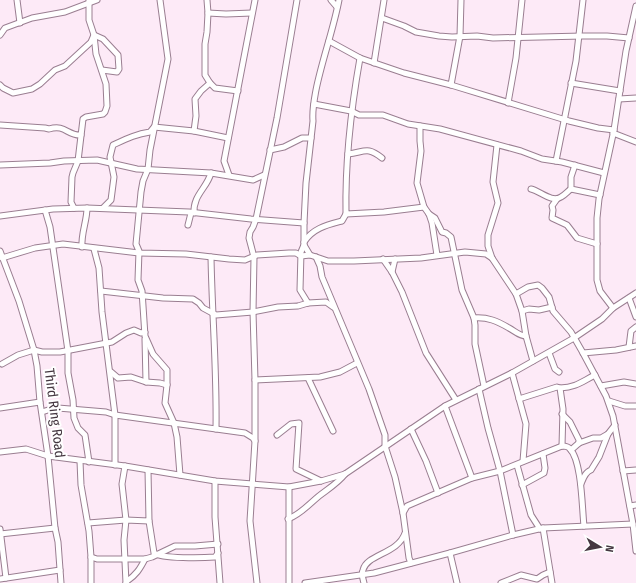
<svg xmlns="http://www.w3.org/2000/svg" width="636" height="583" font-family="'Fira Sans Condensed',sans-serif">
<rect width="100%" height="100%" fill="#fdeaf7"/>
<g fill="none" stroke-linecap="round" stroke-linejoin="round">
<defs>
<g id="minor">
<path d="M17,0l3,23"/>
<path d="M160,0l8,59 -18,91 -2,19 -5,12 -2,11 -5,52 3,7 -1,29 4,11 3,45 8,18 14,16v15l-2,18 9,20 3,14 3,38"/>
<path d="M207,0l1,13 -1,19 -2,12v31l5,8 5,5 23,3"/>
<path d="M331,0l6,7"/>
<path d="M339,0c-6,31 -17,60 -23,90 -2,11 -4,20 -3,31l-7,62 -2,40v22l6,10 18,6h26l67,-3 44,-6 21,2 6,4"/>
<path d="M208,13l18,1 26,-1"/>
<path d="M382,18l22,8 12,6 23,4 13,1 25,-1 16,2 90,-2h24l22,2"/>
<path d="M0,35l5,-7 27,-10 33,-6 32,-12"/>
<path d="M329,41l31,17 44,15 47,12 118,36 29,7 16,2"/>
<path d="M360,58c-9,51 -15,104 -14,156l38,-2 40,-5"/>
<path d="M374,63l10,-63"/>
<path d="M571,83l49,8"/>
<path d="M0,85l3,3 10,5 19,-4 8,-5 15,-14 10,-4 26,-24 3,-7 9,4 15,16 1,14 -2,3 -15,-2"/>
<path d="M451,85l9,-49 1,-36"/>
<path d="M619,99l17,-1"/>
<path d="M508,103l8,-45 6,-58"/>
<path d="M314,104l37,7 8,4h24l25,9 32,5 81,22 21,8 20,3 42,11"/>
<path d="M0,125l45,3 4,1c17,-5 18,7 32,6"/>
<path d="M420,126v15l1,10 -4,32 7,24 5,7 3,9 5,32"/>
<path d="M194,131l2,-15 -1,-17 6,-8 9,-8"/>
<path d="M613,133l23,9"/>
<path d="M497,145l-4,37 5,21 -10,32v11l4,12 24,36 6,17 4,25 7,25"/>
<path d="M270,150l14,-3 18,-9h9"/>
<path d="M348,154c17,-2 19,-8 34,4"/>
<path d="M556,161l20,-100 7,-61"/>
<path d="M0,165l50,-2 14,-2 33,-1 40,9 74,4 42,7 11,-5"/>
<path d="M575,165l-4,12v12l29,6"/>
<path d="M229,175l-5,-14 31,-161"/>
<path d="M531,189c9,2 21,14 30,8 4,-2 7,-6 10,-8"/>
<path d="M557,199l-5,7 1,4 -1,8 15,7 10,13 20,6"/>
<path d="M74,208l-3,-6 1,-25 1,-4 5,-12 5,-42 3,-2 17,-3 2,-2 2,-6 -1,-22 -10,-30 -2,-19 -5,-15v-20"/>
<path d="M103,208l8,-8 3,-23 -4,-20 3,-12c13,-6 23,-11 37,-13l4,-5 40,4 34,7"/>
<path d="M45,210l5,17 18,124v22l5,27 1,18 4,10 7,7 4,27"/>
<path d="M194,213c-1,-18 13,-25 17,-40"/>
<path d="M429,214l6,4 7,14 4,1 5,4 11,53 12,28 1,7v19l9,42"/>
<path d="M0,216l53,-7 34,-1 102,4 62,7 53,4"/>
<path d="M188,225l3,-12"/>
<path d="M304,242c9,-14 23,-17 38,-21l4,-7"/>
<path d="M304,245l-3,7 -1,38 8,13"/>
<path d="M82,247c-1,-14 5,-26 5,-39"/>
<path d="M94,249l5,19 3,44 13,103v50"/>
<path d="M0,251l19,50 15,49 3,16 3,36 8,54 7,72 3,14 3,41"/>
<path d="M211,257c1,57 6,114 5,172"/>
<path d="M316,257l4,9 2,11 47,112 16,46v11l10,31 8,36 6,45 2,5"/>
<path d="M2,258l33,-10 28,-4 76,9 47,1 43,5 16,1 12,-5 32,-2h7l5,3 9,-1"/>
<path d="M383,259l9,13 10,20 24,61 30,47"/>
<path d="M392,272l3,-13"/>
<path d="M101,291l62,7 30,1 6,4 4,5 13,7 37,-3 25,-5 20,-1 10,-3 18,-1 7,5"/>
<path d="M516,294l12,-7 10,-2 4,3 7,9 4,14 18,21 12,21 23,43 7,20 20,108 3,27"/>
<path d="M629,298l7,19"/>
<path d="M613,308l-13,-17 -3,-11v-62l2,-19 15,-69 12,-79 10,-45"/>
<path d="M522,311l7,-2 10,1 13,-3"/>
<path d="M474,318c14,-1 23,3 35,10 6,3 10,8 17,8"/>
<path d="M145,339l1,43"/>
<path d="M629,347l2,-16 5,-4"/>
<path d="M549,353l6,16 4,3"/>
<path d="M583,353l33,-3 20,-4"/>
<path d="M2,364l16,-9 16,-5 8,2h18l52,-10 14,-9 8,-3 7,3 4,-1"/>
<path d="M111,372l7,6 13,-1 15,5 14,1 7,2"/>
<path d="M512,373l14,51 -3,37"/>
<path d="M308,378l25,53"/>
<path d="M255,380l65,-3 20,-5 17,-9"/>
<path d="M601,386l23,-4 12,2"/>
<path d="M560,388c17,-1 21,-6 35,-13"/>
<path d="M479,389l9,39 12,43 13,64"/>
<path d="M519,399l38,-12 3,1 3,21 -1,37"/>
<path d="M609,401l16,5h11"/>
<path d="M445,406l27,72"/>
<path d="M0,408l40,-6"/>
<path d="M42,412l9,-3 7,-1 48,4 9,3 130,18 8,5 2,3 -5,80 7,62"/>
<path d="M562,414l8,8 9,18v3"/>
<path d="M411,429l15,32 12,32"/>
<path d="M277,435l14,-11 8,-1 -3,46 25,12"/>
<path d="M255,441v-61l-2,-68 1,-55 -5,-19 1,-6 3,-5 3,-8 21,-101 20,-118"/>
<path d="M571,450l8,-7 14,-5h8l7,-4 7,-9"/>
<path d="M0,452l26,-3 22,7 77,10 90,15 74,6 32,-6 24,-7 100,-68 67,-33 62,-35 28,-19 11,-11 23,-15"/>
<path d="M80,461l1,24 8,46 2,26v26"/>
<path d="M517,465l14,50 9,14"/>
<path d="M125,466l-3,18 4,36 -2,20 2,43"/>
<path d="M623,471l13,-1"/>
<path d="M215,481v36l5,66"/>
<path d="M581,484c2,-5 4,-12 10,-14l8,-13 9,-23"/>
<path d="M522,485l22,-12 1,-5 -2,-14"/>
<path d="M289,487v96"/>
<path d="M630,506l6,-1"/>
<path d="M403,513l4,-7 65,-28 28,-7 62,-25c3,0 6,0 8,3 12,12 12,60 14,77"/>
<path d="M288,519c13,-5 20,-14 31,-23 9,-7 19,-13 26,-22"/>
<path d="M149,521l5,32c8,6 49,5 61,4l3,-4"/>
<path d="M88,523l38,-3 23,1 -1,-51"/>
<path d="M543,528l9,55"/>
<path d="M0,529l6,49"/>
<path d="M0,534l55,-6"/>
<path d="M450,553l7,30"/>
<path d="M91,557l6,2h48"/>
<path d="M0,579l60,-9"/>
<path d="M126,583l1,-2c9,-6 13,-12 18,-22l7,-2 23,-11h20l23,-2"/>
<path d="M305,583l69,-10 76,-20 63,-18 30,-7 90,-4"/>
<path d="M364,583c-1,-4 -3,-9 -1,-13 4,-16 35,-16 42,-37"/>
<path d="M501,583l20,-8 16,4 6,-4 7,-3"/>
</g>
</defs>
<use href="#minor" stroke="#9a7e91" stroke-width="7"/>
<use href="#minor" stroke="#fff" stroke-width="5"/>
</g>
<g text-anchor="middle" stroke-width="4" stroke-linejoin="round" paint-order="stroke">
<g font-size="14" fill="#443740" stroke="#fff">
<text transform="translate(55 413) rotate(83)" y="5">Third Ring Road</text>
</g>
</g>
<g transform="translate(600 547) rotate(100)" stroke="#ffffff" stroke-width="3" paint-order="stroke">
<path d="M0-3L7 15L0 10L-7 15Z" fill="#443740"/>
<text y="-6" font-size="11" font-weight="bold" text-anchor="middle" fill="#443740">N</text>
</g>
</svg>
